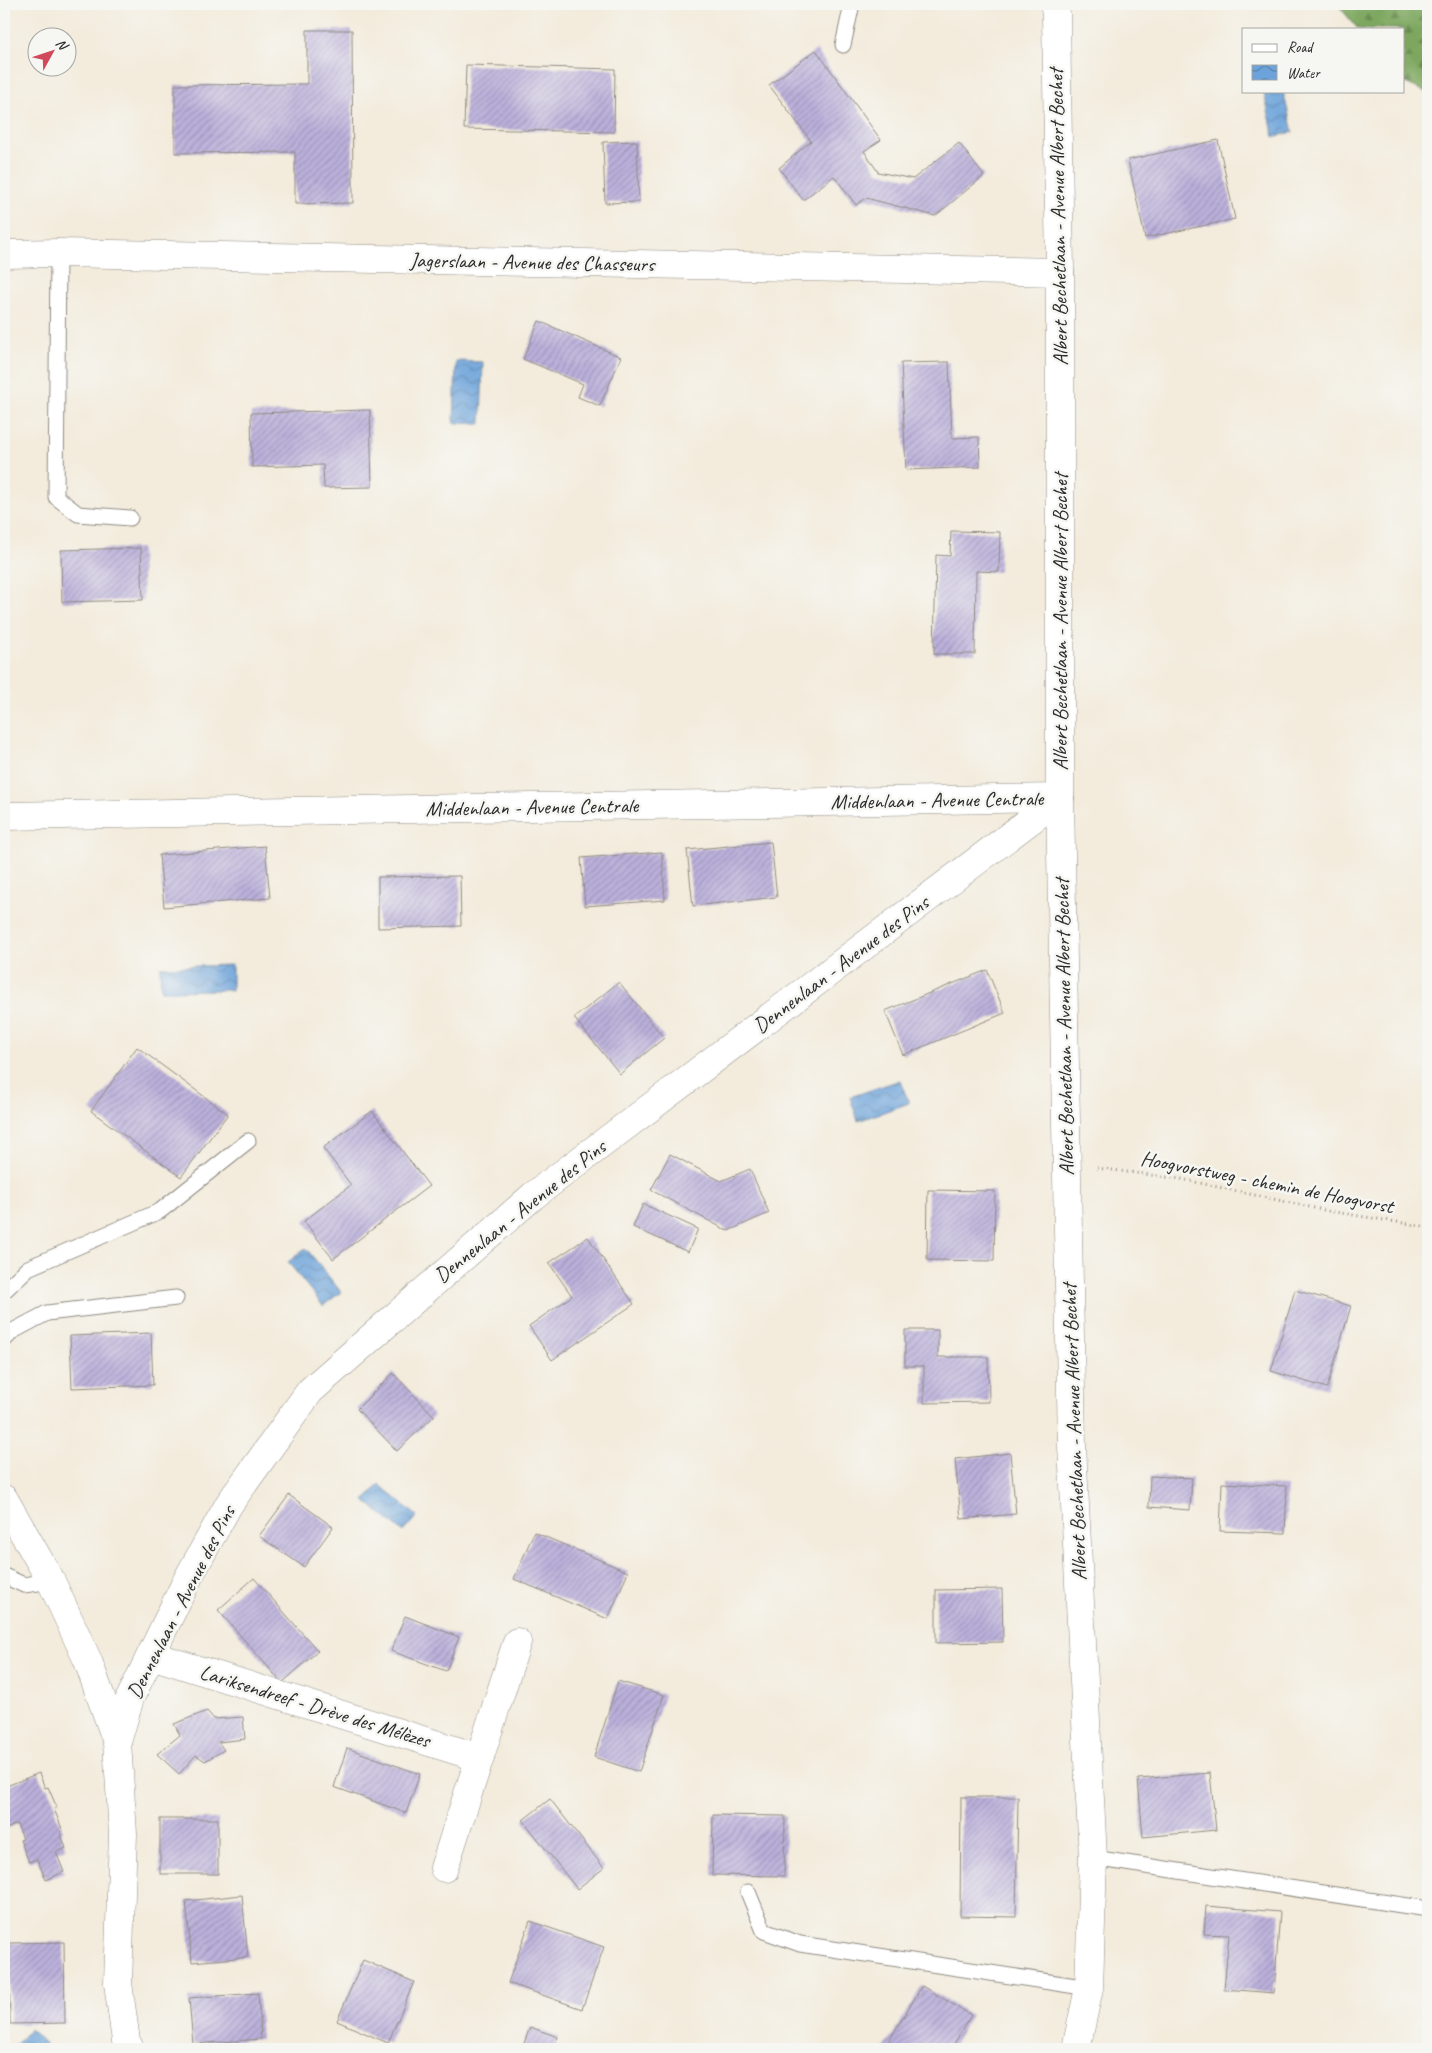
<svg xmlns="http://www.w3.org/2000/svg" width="1432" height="2053" font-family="Caveat,sans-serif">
<defs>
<pattern id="forest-firs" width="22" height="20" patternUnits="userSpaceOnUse" patternTransform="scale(1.25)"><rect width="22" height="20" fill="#7da75f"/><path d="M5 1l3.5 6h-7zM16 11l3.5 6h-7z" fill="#67884f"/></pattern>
<pattern id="water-waves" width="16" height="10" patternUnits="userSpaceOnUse" patternTransform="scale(1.25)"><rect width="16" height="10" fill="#6ca3da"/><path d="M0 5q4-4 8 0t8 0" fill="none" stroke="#5985b1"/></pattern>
<pattern id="building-hatch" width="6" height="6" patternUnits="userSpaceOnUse" patternTransform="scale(1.25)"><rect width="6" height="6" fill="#bcb1dc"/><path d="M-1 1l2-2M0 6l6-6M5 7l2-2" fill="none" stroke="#9990b3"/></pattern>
</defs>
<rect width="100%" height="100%" fill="#f6f6f2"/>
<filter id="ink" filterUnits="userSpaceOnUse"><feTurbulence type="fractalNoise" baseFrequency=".02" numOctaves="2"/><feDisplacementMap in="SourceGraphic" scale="10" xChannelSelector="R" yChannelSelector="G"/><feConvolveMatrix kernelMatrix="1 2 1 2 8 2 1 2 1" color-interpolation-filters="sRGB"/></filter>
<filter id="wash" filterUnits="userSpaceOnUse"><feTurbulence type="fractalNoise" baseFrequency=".0096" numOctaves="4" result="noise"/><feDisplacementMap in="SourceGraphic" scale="20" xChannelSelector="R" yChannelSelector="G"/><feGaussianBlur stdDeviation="1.12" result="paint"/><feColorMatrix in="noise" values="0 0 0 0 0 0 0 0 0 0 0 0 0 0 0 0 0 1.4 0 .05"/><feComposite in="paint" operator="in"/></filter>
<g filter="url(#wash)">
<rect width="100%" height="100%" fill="#f3ebdb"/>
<path fill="url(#forest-firs)" stroke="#546945" d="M1337,4h91v89l-25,-11v-53h-45z"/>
<g fill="url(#water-waves)" stroke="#4c6782">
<path d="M1269,91h14l10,41 -19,5 -10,-44z"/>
<path d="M456,361l27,1 -2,62 -27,-1z"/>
<path d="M232,965v25l-71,1 -1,-24z"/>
<path d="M900,1080l9,23 -51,18 -8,-24z"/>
<path d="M306,1248l35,44 -18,14 -35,-44z"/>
<path d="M379,1484l38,32 -14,16 -38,-31z"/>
<path d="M30,2029l16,15 -5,5h-29z"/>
</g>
<g id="blocks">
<g fill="url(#building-hatch)">
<path d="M307,30h45l1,173 -58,1v-52l-120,1v-68l132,-1z"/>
<path d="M816,50l65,90 -17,11 14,21 35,7 46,-36 25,33 -49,40 -69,-18 -10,7 -22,-29 -31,24 -24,-32 32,-27 -42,-56z"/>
<path d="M466,65l149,4 -1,63 -150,-3z"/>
<path d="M1218,140l17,79 -90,19 -17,-78z"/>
<path d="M637,141l2,61 -34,1 -2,-61z"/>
<path d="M539,321l82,36 -21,49 -22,-9 5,-13 -60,-25z"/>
<path d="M949,362l3,76 27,-1 1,30 -74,3 -5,-107z"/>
<path d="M370,410l2,77 -48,1 -1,-23 -71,2 -1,-54z"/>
<path d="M951,531l49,1 -1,40 -23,-1 -1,83h-41l2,-99 14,1z"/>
<path d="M141,548l2,52 -81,2 -1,-52z"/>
<path d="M771,842l6,55 -84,9 -6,-56z"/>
<path d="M265,846l5,52 -106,9 -5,-52z"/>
<path d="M662,852l3,48 -80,6 -4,-48z"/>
<path d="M460,876l1,50 -83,2v-51z"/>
<path d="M987,970l18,43 -102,42 -18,-44z"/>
<path d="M619,982l45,56 -44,36 -46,-56z"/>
<path d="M137,1047l91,67 -47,63 -90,-66z"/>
<path d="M372,1111l57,75 -96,73 -29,-38 47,-36 -28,-37z"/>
<path d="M670,1154l51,27 29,-12 19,44 -41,18 -77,-41z"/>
<path d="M928,1190l67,1 -1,70 -67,-1z"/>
<path d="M643,1204l55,25 -10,23 -55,-25z"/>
<path d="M588,1237l46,67 -82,56 -23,-34 43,-30 -23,-33z"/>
<path d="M1295,1290l56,16 -24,82 -56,-17z"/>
<path d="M905,1330h33v27h50l1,45 -65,1v-37h-19z"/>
<path d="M151,1333l2,52 -81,3 -2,-52z"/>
<path d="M393,1373l41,43 -37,35 -40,-42z"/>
<path d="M1010,1453l6,61 -55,5 -6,-60z"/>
<path d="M1150,1476l42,2 -2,32 -41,-3z"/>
<path d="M1222,1483l65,3 -2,47 -65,-2z"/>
<path d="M289,1495l44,32 -29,40 -45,-31z"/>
<path d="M534,1532l94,40 -20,47 -94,-40z"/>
<path d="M254,1578l64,73 -36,32 -64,-73z"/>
<path d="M1002,1589l1,53 -67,1v-53z"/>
<path d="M405,1616l54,21 -13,34 -55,-20z"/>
<path d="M618,1681l46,14 -25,77 -45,-15z"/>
<path d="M207,1711l7,8 29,-2 2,22 -27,3 6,8 -19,11 -9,-6 -17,19 -22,-20 23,-19 -6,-11z"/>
<path d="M347,1748l73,26 -14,39 -72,-26z"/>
<path d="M39,1773l6,15 3,-1 9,21 -3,1 9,22 -3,1 6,16 -10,4 8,20 -18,8 -9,-21 -8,3 -9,-22 3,-1 -6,-15 -13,6v-43z"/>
<path d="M1210,1773l6,57 -73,7 -5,-58z"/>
<path d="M961,1797h57l-2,120 -56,-1z"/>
<path d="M550,1799l54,69 -27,21 -54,-69z"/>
<path d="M713,1815l72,1 -1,60 -72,-1z"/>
<rect x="160" y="1819" width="58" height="55"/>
<path d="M242,1895l6,62 -56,5 -6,-61z"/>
<path d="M1206,1906l74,6 -6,81 -50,-4 5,-54 -25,-1z"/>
<path d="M530,1921l74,26 -22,62 -74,-26z"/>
<path d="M64,1942l1,81 -55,1 -1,-81z"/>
<path d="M363,1960l51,22 -26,61 -51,-22z"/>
<path d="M922,1986l49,29 -20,34h-67z"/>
<path d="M258,1993l3,46 -68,5 -4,-46z"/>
<path d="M530,2027l28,10 -5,12h-31z"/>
</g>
</g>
</g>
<g filter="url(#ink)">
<use href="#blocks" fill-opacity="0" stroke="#8f8b83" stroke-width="1"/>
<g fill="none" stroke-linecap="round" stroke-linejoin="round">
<defs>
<g id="service">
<path d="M843,45l9,-41"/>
<path d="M58,253l-2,244 22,17 52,4"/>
<path d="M4,1291l24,-23 132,-57 88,-70"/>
<path d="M4,1340l9,-9 34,-18 129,-15"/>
<path d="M4,1576l20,9 27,-4"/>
<path d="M1093,1858l335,51"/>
<path d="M748,1892l16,39 36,13 289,44"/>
</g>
<g id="minor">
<path d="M1054,4l2,10 4,258v526l12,648 21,412 -4,130 -13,61"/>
<path d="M4,254l54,-1 1002,19"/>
<path d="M4,816l1056,-18"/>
<path d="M4,1499l47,82 37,80 29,81 6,92 -5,149 8,58 4,8"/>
<path d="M151,1655l329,103"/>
<path d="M117,1742l13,-44 58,-120 41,-74 81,-113 223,-195 527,-398"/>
<path d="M444,1868l73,-226"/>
</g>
</defs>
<use href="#service" stroke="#8f8b83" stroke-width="17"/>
<use href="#minor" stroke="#8f8b83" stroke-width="29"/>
<path stroke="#8f8b83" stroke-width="3" stroke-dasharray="1 4" stroke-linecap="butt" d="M1097,1168l84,11 147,32 100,16"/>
<use href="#service" stroke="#fff" stroke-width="15"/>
<use href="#minor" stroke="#fff" stroke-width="28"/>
</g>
</g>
<g text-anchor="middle" stroke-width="5" stroke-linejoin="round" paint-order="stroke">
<g font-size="21" fill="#2b2b2b" stroke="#f6f6f2">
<text transform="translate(1058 217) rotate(-91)" y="7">Albert Bechetlaan - Avenue Albert Bechet</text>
<text transform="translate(532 262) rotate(1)" y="7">Jagerslaan - Avenue des Chasseurs</text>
<text transform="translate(1060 622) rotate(-90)" y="7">Albert Bechetlaan - Avenue Albert Bechet</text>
<text transform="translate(937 800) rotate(-1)" y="7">Middenlaan - Avenue Centrale</text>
<text transform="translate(532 807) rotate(-1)" y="7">Middenlaan - Avenue Centrale</text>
<text transform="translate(841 964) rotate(-37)" y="7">Dennenlaan - Avenue des Pins</text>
<text transform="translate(1064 1027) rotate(-91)" y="7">Albert Bechetlaan - Avenue Albert Bechet</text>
<text transform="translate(1267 1182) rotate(11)" y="7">Hoogvorstweg - chemin de Hoogvorst</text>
<text transform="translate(520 1211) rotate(-39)" y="7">Dennenlaan - Avenue des Pins</text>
<text transform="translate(1074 1432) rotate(-92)" y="7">Albert Bechetlaan - Avenue Albert Bechet</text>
<text transform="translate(181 1602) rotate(-63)" y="7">Dennenlaan - Avenue des Pins</text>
<text transform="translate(315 1706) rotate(17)" y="7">Lariksendreef - Drève des Mélèzes</text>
</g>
</g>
<rect width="1432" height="2053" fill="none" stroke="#f6f6f2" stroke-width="20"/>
<rect x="1242" y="28" width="162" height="65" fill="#f6f6f2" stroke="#a5a5a2"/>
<rect x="1252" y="44" width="25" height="8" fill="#ffffff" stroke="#a5a5a2"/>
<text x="1287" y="52" font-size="15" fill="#2b2b2b">Road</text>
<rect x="1252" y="65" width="25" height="15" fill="url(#water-waves)" stroke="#a5a5a2"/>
<text x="1287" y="78" font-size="15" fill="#2b2b2b">Water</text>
<g transform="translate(52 52) rotate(50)"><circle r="24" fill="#f6f6f2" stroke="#a5a5a2"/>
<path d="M0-4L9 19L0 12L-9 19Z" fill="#d1495b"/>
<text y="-8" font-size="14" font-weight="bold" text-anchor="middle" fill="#2b2b2b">N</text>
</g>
</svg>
